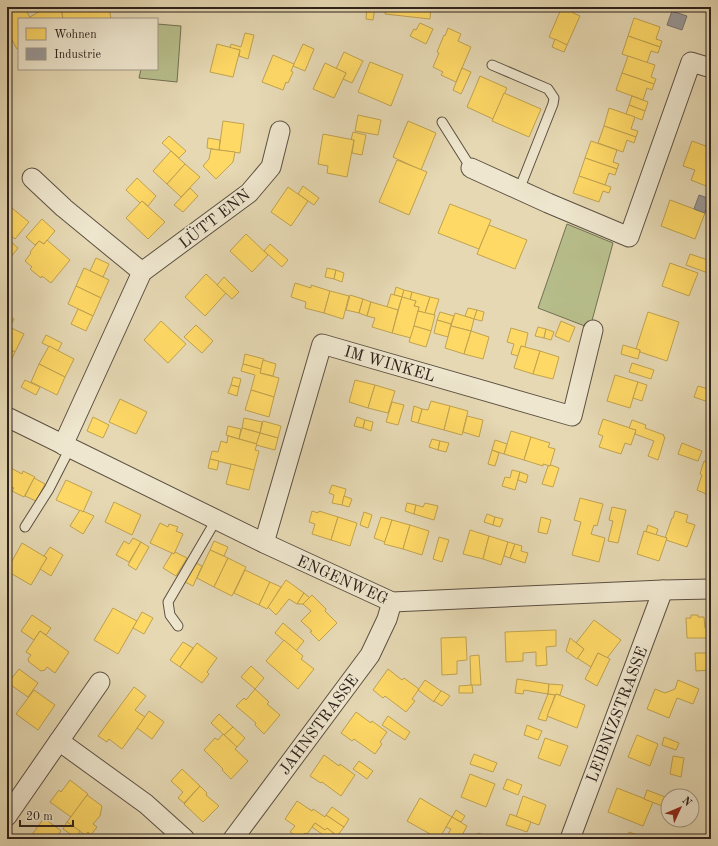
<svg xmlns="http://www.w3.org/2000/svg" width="718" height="846" font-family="'Old Standard TT',serif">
<rect width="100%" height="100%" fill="#e5d8b3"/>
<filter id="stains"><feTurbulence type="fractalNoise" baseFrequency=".005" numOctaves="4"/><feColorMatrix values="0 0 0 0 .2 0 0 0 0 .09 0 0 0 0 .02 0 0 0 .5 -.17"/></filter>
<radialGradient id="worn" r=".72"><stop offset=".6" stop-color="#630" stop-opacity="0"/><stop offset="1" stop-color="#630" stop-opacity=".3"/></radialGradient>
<g fill="#b7be8b" stroke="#727054">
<path d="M157,24l24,2 -4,56 -38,-4 2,-9h16z"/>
<path d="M567,224l46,19 -23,85 -52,-20z"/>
</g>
<g fill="#ffd966" stroke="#c0a250">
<path d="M7,7h17l7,12h-12v29l-2,1 -10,-18 1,-2 -1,-2z"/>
<path d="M47,7h14l2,12h-32l-1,-2z"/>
<path d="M61,7h48l2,12h-48z"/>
<path d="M367,7h8l-2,13 -7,-1z"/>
<path d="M386,7h45l-1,12 -45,-5z"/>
<path d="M562,7l11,4v2l7,3 -13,29 -18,-8z"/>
<path d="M634,18l26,9 -4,12 6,2 -2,6 -32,-11z"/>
<path d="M420,23l13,6 -7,15 -16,-8 4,-7 2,1z"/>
<path d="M448,28l13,6 -3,7 13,6 -15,35 -15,-7 2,-3 -10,-5 6,-14 -2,-1 7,-17 1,1z"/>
<path d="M245,33l9,2 -6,24 -9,-3 1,-6 -10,-2 1,-4 10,3z"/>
<path d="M628,36l32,11 -2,6 -7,-2 -4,12 -25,-9z"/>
<path d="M555,39l12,6 -3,7 -12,-5z"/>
<path d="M217,44l23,6 -7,27 -23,-5z"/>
<path d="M303,44l11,5 -9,22 -12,-5z"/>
<path d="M344,52l19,9 -11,22 -9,-4 3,-6 -10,-4z"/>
<path d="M273,55l21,9 -3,7 2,1 -5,11 -2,-1 -3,8 -21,-8z"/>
<path d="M628,56l27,9 -4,12 5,2 -2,5 -32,-11z"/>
<path d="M370,62l33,13 -12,31 -33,-14z"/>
<path d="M325,63l21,10 -12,25 -21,-9z"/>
<path d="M462,68l9,4 -10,22 -8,-4z"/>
<path d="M622,73l32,11 -2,6 -5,-2 -4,12 -27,-10z"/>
<path d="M480,76l27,12 -14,31 -26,-12z"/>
<path d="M504,93l37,16 -12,28 -37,-16z"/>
<path d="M632,96l16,6 -3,9 -16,-6z"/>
<path d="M629,105l16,6 -3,9 -16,-6z"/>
<path d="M609,108l26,9 -4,12 7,2 -2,6 -32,-11z"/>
<path d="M358,115l23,5 -3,15 -23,-4z"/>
<path d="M223,121l21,3 -4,29 -21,-3z"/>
<path d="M408,121l28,12 -15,37 -28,-13z"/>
<path d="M604,126l32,11 -2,6 -7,-3 -4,12 -25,-9z"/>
<path d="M353,132l13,3 -4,20 -10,-2 2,-13h-3z"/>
<path d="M323,134l31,6 -7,37 -20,-4 1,-7 -10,-2z"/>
<path d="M169,136l17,15 -7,7 -17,-15z"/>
<path d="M208,138l12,2 -1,10 -12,-2z"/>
<path d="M591,141l26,9 -4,12 6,2 -2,5 -32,-11z"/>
<path d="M692,141l19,7v40l-20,-8 4,-10 -12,-4z"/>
<path d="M211,149l24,3 -2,10 -17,17 -13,-13 6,-7z"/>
<path d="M171,151l14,13 -18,20 -14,-13z"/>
<path d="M585,158l32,11 -2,6 -6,-2 -4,12 -26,-9z"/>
<path d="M397,160l30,12 -18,43 -30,-13z"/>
<path d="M185,164l15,13 -19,20 -14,-13z"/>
<path d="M579,176l32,11 -2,6 -6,-2 -4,11 -26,-9z"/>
<path d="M137,178l19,18 -8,10 -6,-5 -2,2 -14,-13z"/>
<path d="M303,186l16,12 -5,7 -16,-11z"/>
<path d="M288,187l20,14 -17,25 -20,-14z"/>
<path d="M190,188l8,8 -15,16 -9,-7z"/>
<path d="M670,200l35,13 -10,26 -34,-13z"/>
<path d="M142,201l23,21 -17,17 -22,-21z"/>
<path d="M7,204l22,18 -14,17 -7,-5 -1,1z"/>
<path d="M450,204l41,16 -12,29 -41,-16z"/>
<path d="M42,219l13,12 -11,13 -5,-3 -4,4 -9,-8z"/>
<path d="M489,225l38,15 -12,29 -38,-15z"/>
<path d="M246,234l22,21 -16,17 -22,-21z"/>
<path d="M47,240l23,20 -19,23 -9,-7 -1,2 -11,-9 2,-2 -7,-6 6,-8 -1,-1 9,-11 5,3z"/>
<path d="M10,241l8,7 -11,14v-17z"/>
<path d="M270,244l18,16 -6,7 -18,-16z"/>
<path d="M690,254l21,7 -3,12 -22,-8z"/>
<path d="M96,258l13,6 -6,13 -13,-6z"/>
<path d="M670,263l28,10 -9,23 -27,-10z"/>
<path d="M84,268l25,12 -8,18 -25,-12z"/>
<path d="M327,268l9,2 -2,9 -9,-2z"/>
<path d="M336,270l8,3 -2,9 -8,-3z"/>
<path d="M206,274l20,19 -21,23 -20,-19z"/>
<path d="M224,277l15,15 -7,7 -15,-14z"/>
<path d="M295,283l16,5v-3l19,6 -6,22 -19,-5 1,-6 -15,-5z"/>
<path d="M76,286l25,12 -8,18 -25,-12z"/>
<path d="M396,287l8,3 -2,7 -8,-2z"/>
<path d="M404,290l8,2 -2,8 -8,-3z"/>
<path d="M330,291l19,5 -6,23 -19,-6z"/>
<path d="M412,292l18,5 -5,16 -7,-2 1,-4 -5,-1 2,-5 -6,-1z"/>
<path d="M391,294l11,3 -4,13 -11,-3z"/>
<path d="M350,295l13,4 -4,14 -13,-3z"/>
<path d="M402,297l14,4 -2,5 5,1 -8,31 -19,-5z"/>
<path d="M430,297l9,2 -5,16 -9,-2z"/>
<path d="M363,299l8,3 -4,14 -8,-3z"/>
<path d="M371,302l27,8 -6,23 -20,-6 3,-9 -8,-2z"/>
<path d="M468,308l9,2 -3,9 -9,-3z"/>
<path d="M78,309l15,7 -7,15 -15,-7z"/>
<path d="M477,310l7,2 -2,9 -8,-2z"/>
<path d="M418,311l17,4 -4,16 -17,-5z"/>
<path d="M440,312l14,4 -3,8 -14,-4z"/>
<path d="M648,312l31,10 -12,39 -27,-9v-2l-4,-1z"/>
<path d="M455,313l19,6 -3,12 -20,-5z"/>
<path d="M7,315l7,4 -4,8 -3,-1z"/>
<path d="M437,320l14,4 -3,13 -14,-4z"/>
<path d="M161,321l25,23 -18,19 -24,-23z"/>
<path d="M561,321l14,6 -6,15 -14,-6z"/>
<path d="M196,325l17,16 -11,12 -18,-16z"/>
<path d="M7,326l17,8 -9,18 -8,-4z"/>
<path d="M414,326l17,5 -5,16 -17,-5z"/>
<path d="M451,326l20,5 -7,23 -19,-6z"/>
<path d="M538,327l8,2 -2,9 -9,-2z"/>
<path d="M511,328l17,5 -3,14 -4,-1 -3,10 -7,-2 3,-10 -7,-2z"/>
<path d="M546,329l8,3 -3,8 -7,-2z"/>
<path d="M471,331l18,6 -6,22 -19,-5z"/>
<path d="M46,335l16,8 -4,8 -16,-8z"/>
<path d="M623,345l17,5 -2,9 -17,-5z"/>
<path d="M49,346l25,13 -9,18 -26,-13z"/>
<path d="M521,346l19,5 -7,23 -19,-6z"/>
<path d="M7,348l8,4 -8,17z"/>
<path d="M540,351l19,6 -6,22 -20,-5z"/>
<path d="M245,354l19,5 -3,10 -18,-5z"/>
<path d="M263,360l13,4 -3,12 -13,-3z"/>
<path d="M632,363l22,7 -3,9 -22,-7z"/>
<path d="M39,364l26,13 -8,18 -26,-13z"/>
<path d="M243,364l18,5 -1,4 19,5 -5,19 -23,-7 4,-15 -14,-4z"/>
<path d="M615,375l23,7 -8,26 -23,-7z"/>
<path d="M233,377l8,2 -2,8 -8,-2z"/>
<path d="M25,380l15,7 -4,8 -15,-8z"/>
<path d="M355,380l20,5 -7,23 -19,-6z"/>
<path d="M638,382l9,3 -5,16 -9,-3z"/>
<path d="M231,385l8,2 -2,9 -9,-3z"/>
<path d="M375,385l20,6 -7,22 -20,-5z"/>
<path d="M698,386l13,4v13l-17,-6z"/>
<path d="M251,390l23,7 -5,20 -24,-7z"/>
<path d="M120,399l27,13 -11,22 -27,-12z"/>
<path d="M431,401l19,5 -6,24 -26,-7 4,-14 6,1z"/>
<path d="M392,402l12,3 -6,20 -12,-3z"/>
<path d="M414,406l8,3 -4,14 -7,-2z"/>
<path d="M450,406l18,5 -6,24 -18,-5z"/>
<path d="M467,416l16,4 -4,17 -16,-5z"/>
<path d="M93,417l16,8 -6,13 -16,-7z"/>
<path d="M357,417l8,3 -2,8 -9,-2z"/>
<path d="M244,418l18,4 -2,11 -18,-5z"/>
<path d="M603,419l33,11 -5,15 -6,-2 -4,11 -22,-7 4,-11 -5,-2z"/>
<path d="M365,420l8,2 -2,9 -8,-3z"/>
<path d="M632,420l14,5 -1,3 19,7 -1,1 2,1 -7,23 -10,-4 6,-15 -19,-7 1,-4 -7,-2z"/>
<path d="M263,421l18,5 -3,12 -18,-5z"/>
<path d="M228,426l13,3 -2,10 -13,-4z"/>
<path d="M242,428l18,5 -3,11 -18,-5z"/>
<path d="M511,431l20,6 -7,23 -20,-6z"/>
<path d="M260,433l18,5 -3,12 -19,-5z"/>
<path d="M228,436l29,8 -2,6 4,1 -5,19 -44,-11 2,-8 6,1 3,-11 6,2z"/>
<path d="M531,437l19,6 -2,4 7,2 -5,17 -7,-2v2l-19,-6z"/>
<path d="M432,439l8,2 -2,9 -9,-3z"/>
<path d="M495,440l12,4 -3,10 -12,-4z"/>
<path d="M440,441l9,2 -3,9 -8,-2z"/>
<path d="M682,443l20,8 -4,10 -20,-7z"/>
<path d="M492,450l7,3 -4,13 -7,-2z"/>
<path d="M210,459l9,2 -2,9 -9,-2z"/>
<path d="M704,461l7,3v32l-14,-6 5,-15 -2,-1z"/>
<path d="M7,462l5,3 -1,3 11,6 1,-3 12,6 -11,20 -12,-6 2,-3 -7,-3z"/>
<path d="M231,464l23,6 -5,20 -23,-6z"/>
<path d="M551,465l8,3 -6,19 -11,-3 6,-18h2z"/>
<path d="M512,470l8,2 -5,18 -13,-4 3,-9 5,1z"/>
<path d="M520,472l8,3 -2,8 -8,-3z"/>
<path d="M34,478l11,6 -9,17 -11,-5z"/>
<path d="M66,480l26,12 -9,20 -27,-12z"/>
<path d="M332,485l14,4 -4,16 -10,-2 2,-8 -5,-2z"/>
<path d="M344,496l8,3 -3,8 -7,-2z"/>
<path d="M580,498l23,6 -6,22 -3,-1 -3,9 14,4 -6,24 -27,-7 9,-33 -7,-2z"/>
<path d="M114,502l27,13 -9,20 -27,-13z"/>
<path d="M407,503l9,2 -2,9 -9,-3z"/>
<path d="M425,503l13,3 -4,14 -20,-6 2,-9 7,2z"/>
<path d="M612,507l14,3 -8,33 -10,-2 5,-20 -4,-1z"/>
<path d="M80,510l3,2v-1l11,5 -11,18 -13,-8z"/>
<path d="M312,511l6,2 1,-2 19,6 -7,23 -19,-6 3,-10 -6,-2z"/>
<path d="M675,511l13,4 -2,7 9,3 -8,22 -21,-7 1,-2h-2l7,-20h1z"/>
<path d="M364,512l8,3 -4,13 -8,-3z"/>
<path d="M487,514l8,3 -2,8 -9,-3z"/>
<path d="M338,517l19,6 -7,23 -19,-6z"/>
<path d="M381,517l11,3 -7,22 -11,-4z"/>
<path d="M495,517l8,2 -3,8 -7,-2z"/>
<path d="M541,517l10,3 -4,14 -9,-2z"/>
<path d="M392,520l18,5 -7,24 -19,-5z"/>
<path d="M160,523l8,4 1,-3 9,3 -2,4 7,3 -9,20 -24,-11z"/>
<path d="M410,525l19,6 -7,24 -19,-6z"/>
<path d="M648,525l10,4 -2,6 -10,-3z"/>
<path d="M470,530l19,6 -6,23 -20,-5z"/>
<path d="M644,531l23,7 -8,23 -22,-7z"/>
<path d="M489,536l19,6 -7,23 -18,-6z"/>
<path d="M439,537l10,3 -7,22 -9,-3z"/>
<path d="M133,538l8,4 -12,20 -13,-7 8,-14 5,3z"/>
<path d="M214,541l14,6 -4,9 -14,-6z"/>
<path d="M141,542l8,5 -13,23 -8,-5z"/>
<path d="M508,542l7,2 -5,14 -6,-2z"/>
<path d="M22,543l25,15 -16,27 -24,-14v-1z"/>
<path d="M515,544l7,2 -1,5 7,2 -3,10 -15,-5z"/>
<path d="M50,547l13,8 -12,21 -11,-7 7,-11 -3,-2z"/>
<path d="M210,550l18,8 -14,29 -17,-9z"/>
<path d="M175,552l12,6 -11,18 -13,-8 9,-15 2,1z"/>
<path d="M228,558l18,9 -14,29 -18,-9z"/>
<path d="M194,562l8,4 -9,20 -8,-4z"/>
<path d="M245,570l25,12 -11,23 -25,-12z"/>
<path d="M286,580l18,13 -7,11 -8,-5 -13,16 -8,-8z"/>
<path d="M270,582l11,5 -14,22 -8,-4z"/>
<path d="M304,593l6,5 -7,6h-6z"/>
<path d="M312,595l14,14 -1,2 12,12 -18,18 -9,-9 2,-1 -11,-10 10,-10 -8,-7z"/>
<path d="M113,608l24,13 -19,33 -24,-14z"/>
<path d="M142,612l11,6 -9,16 -11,-6z"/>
<path d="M32,615l19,13 -5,7 -6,-4 -6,9 -13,-9z"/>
<path d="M691,615h7v2h6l1,11h5v10h-23l-1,-20h5z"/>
<path d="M594,620l27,20 -14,18 -9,-5 -7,14 -14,-9 7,-9 -8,-6z"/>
<path d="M283,623l21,18 -8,10 -21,-18z"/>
<path d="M556,630v16l-10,1 1,18 -11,1v-14l-13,1v8l-17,1 -1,-30z"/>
<path d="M40,631l29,21 -14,21 -8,-6 -2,3 -4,1 -12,-9 -1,-3 3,-4 -5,-3z"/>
<path d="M466,637l1,23 -10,1v13l-15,1 -1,-37z"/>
<path d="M570,638l14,11 -7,10 -11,-8z"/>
<path d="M284,640l19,16 -2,3 13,10 -16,20 -32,-28z"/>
<path d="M183,642l10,6 -13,19 -10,-7z"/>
<path d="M197,643l20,15 -10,14 2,2 -7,9 -22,-16z"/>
<path d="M598,653l12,6 -13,27 -12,-7z"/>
<path d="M695,653h16v17l-15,1z"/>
<path d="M479,655l2,30h-10l-1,-29z"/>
<path d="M251,666l13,12 -9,11 -14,-12z"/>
<path d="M19,669l19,14 -10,14 -20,-14z"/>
<path d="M388,669l14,11 2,-2 15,11 -7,10 3,2 -9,11 -21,-16 -2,2 -10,-8z"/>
<path d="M517,679l32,5 -1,10 -24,-4 -1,4 -8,-1z"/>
<path d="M425,680l16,11 -7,11 -16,-12z"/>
<path d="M678,680l21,9 -6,15 -16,-6 -8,20 -22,-9 8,-20 10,4 10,-4z"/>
<path d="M549,684l14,1 -3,10 -4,-1 -1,1 -7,-1z"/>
<path d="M472,685l1,8h-14v-7z"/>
<path d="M134,687l12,9 -11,14 10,7 -23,32 -13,-10 -2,3 -9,-6z"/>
<path d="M255,689l14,13 -2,2 13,11 -16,19 -9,-9 1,-2 -20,-17 8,-8 2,2z"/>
<path d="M34,690l21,15 -17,25 -22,-16z"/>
<path d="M441,691h1l8,5 -8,10 -8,-5z"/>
<path d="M548,694l7,1 -9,26 -8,-2z"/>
<path d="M556,694l29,11 -8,23 -30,-12z"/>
<path d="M149,711l15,11 -12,17 -15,-11z"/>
<path d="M356,712l15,11 1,-2 15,11 -7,10 2,2 -7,10 -21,-15 -2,2 -11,-8z"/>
<path d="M219,714l14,13 -9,8 -13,-12z"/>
<path d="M388,716l22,16 -5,8 -23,-15z"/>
<path d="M527,725l15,6 -4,9 -14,-5z"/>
<path d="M233,727l12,11 -8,9 -13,-12z"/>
<path d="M223,734l14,13 -2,2 13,12 -17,18 -9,-9 1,-1 -19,-19 11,-12 3,2z"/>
<path d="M637,735l21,9 -8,22 -22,-9z"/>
<path d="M664,737l15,6 -3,7 -14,-5z"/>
<path d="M545,738l23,8 -8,20 -22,-8z"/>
<path d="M474,754l23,9 -4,9 -23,-8z"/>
<path d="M324,755l15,11 1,-2 15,11 -14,21 -19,-14 -1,1 -11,-7z"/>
<path d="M673,756l11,2 -3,19 -11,-3z"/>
<path d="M359,761l14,10 -6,8 -14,-10z"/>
<path d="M182,769l18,17 -16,17 -6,-5 5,-6 -12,-11z"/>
<path d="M470,774l25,10 -9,23 -25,-10z"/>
<path d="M507,779l15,6 -4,10 -15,-6z"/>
<path d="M70,780l18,14 -17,23 -21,-15 9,-12 2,2z"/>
<path d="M200,786l7,7 -1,2 13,11 -16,16 -19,-18z"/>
<path d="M617,788l36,14 -10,24 -35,-14z"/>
<path d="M647,790l21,8 -3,9 -21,-8z"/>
<path d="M87,795l15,11 -2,10 -7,8 4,3 -6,8 -3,-3 -3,3 -18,-13z"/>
<path d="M523,796l23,9 -7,20 -23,-8z"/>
<path d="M420,798l32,19 -13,22 -32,-18z"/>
<path d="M297,801l15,10 1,-2 12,8 1,-2 18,12 -7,9 -10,-8 -2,2 -10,-7 -8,11 -2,-1 -4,6 -11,-7 5,-6 -10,-7z"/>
<path d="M332,807l17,12 -5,8 -18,-12z"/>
<path d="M456,810l9,6 -4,6 -9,-5z"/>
<path d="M510,814l21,8 -4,10 -21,-7z"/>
<path d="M452,817l15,9 -7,13h-13l-1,-1 5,-9 -5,-2z"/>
<path d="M44,818l17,13 -6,8h-26z"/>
<path d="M67,822l13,9 -4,7 -13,-9z"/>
<path d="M315,823l10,7 2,-2 10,8 -2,3h-6l-17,-12z"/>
<path d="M629,832l15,5 -1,2h-19l1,-2 2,1z"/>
<path d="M478,833l12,4v2h-14z"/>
</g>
<g fill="#999" stroke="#797574">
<path d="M672,11l15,5 -5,14 -15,-5z"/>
<path d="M699,195l12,4v12l-5,-2 -1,4 -11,-4z"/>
</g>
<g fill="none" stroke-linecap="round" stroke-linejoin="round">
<defs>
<g id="lane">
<path d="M492,65l56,24 6,9 -1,6 -34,86"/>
<path d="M442,122l29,46"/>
<path d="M25,527l24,-38 21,-41"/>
<path d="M178,626l-8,-11 -2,-13 48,-82"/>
</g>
<g id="street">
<path d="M471,168l77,35 81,34 62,-175 20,6"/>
<path d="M32,178l32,30 78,64"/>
<path d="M7,417l257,126 128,59 271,-12 48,-1"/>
<path d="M63,445l79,-173 107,-79 22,-26 9,-36"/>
<path d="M264,543l58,-199 250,72 21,-86"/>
<path d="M59,741l41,-59"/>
<path d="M7,816l52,-75 87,63 39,35"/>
<path d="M233,839l137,-184 17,-36 5,-17"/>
<path d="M570,839l93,-249"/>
</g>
</defs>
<use href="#lane" stroke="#5c5042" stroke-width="11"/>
<use href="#street" stroke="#5c5042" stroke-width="21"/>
<use href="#lane" stroke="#eee6ce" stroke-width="9"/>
<use href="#street" stroke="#eee6ce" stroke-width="19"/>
</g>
<g text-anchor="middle" stroke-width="4" stroke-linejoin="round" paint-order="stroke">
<g font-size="16" fill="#2e221c" stroke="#eee6ce">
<text transform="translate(214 218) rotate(-38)" y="6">LÜTT ENN</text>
<text transform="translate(390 363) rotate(16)" y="6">IM WINKEL</text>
<text transform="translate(343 579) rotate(24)" y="6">ENGENWEG</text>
<text transform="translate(616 714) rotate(-69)" y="6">LEIBNIZSTRASSE</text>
<text transform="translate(318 724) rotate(-53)" y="6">JAHNSTRASSE</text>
</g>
</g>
<rect width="718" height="846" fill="none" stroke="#e5d8b3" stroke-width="24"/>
<rect x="8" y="8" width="702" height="830" fill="none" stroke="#2e221c" stroke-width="2"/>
<rect x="12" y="12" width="694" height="822" fill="none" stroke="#2e221c"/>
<rect x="18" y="18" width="140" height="52" fill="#eee6ce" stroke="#a19887"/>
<rect x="26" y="28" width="20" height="12" fill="#ffd966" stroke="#a19887"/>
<text x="54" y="38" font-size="12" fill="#2e221c">Wohnen</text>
<rect x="26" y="48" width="20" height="12" fill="#999999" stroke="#a19887"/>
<text x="54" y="58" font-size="12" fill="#2e221c">Industrie</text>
<g transform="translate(680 808) rotate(46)"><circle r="19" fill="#eee6ce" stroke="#a19887"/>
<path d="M0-3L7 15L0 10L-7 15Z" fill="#8f2418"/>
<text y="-6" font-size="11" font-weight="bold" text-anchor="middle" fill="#2e221c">N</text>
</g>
<path d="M20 820v6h53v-6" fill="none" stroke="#2e221c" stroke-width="2"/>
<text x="26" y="820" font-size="12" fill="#2e221c" stroke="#eee6ce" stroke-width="3" paint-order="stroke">20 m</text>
<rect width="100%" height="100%" filter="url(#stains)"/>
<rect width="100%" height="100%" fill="url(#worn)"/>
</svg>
